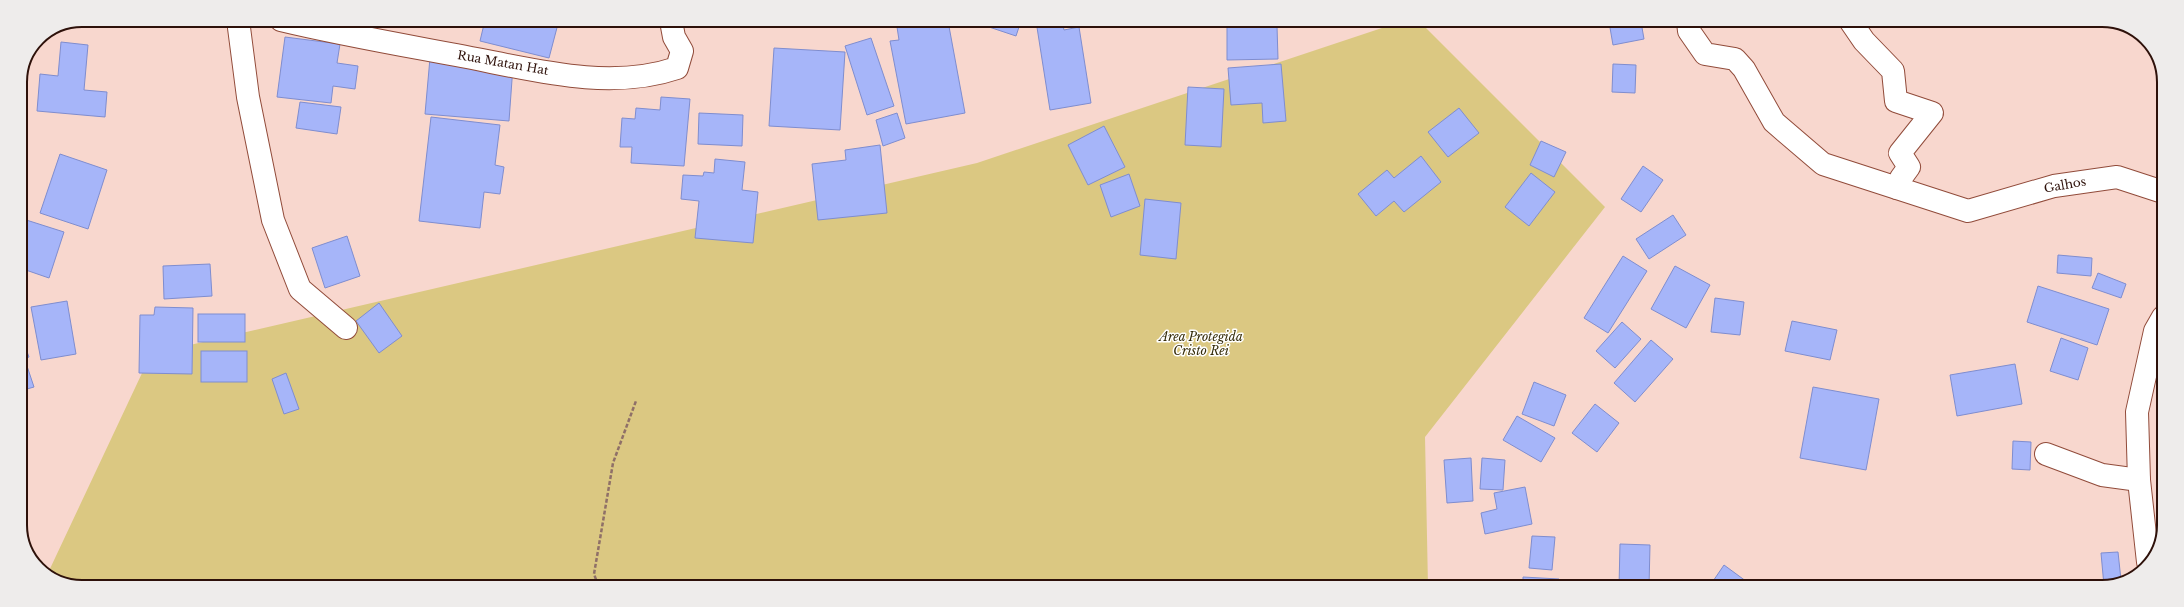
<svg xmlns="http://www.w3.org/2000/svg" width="2184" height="607" font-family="'Libre Baskerville',serif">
<rect width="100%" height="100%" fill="#f8d7ce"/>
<path fill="#dbc882" d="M1403,21h16l186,186 -180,230 3,149 -1362,-1 -18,-12 103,-219 826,-191z"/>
<g fill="#a6b5f9" stroke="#7f8dcf">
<path d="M485,20h74l-10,38 -69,-17z"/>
<path d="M927,21h21l17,92 -59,11 -16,-83 9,-1 -2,-13z"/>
<path d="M988,21h33l-5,15 -30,-10z"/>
<path d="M1036,21h26l2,9 15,-3 12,76 -41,7z"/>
<path d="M1609,22h32l3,17 -31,6z"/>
<path d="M1277,26l1,33 -51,1v-33z"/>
<path d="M285,37l55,7 -3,19 21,3 -3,23 -22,-3 -2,17 -54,-6z"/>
<path d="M871,38l23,68 -27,9 -22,-69z"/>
<path d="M61,42l27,3 -4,45 23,2 -2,25 -68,-6 3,-37 18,2z"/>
<path d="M774,48l71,4 -5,78 -71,-4z"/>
<path d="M430,58l83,8 -4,55 -84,-7z"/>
<path d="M1281,64l5,57 -23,2 -1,-20 -31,2 -3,-37z"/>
<path d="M1613,64l23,1 -1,28 -23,-1z"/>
<path d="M1188,87l36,2 -3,58 -36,-2z"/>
<path d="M661,97l29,2 -6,67 -53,-3 1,-16h-12l2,-29 13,1 1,-11 24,2z"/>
<path d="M300,102l41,5 -4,27 -41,-6z"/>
<path d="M1459,108l20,25 -31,24 -20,-25z"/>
<path d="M699,113l44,2 -1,31 -44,-2z"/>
<path d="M897,113l8,25 -22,8 -7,-26z"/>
<path d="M431,117l69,8 -5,40 9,2 -4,27 -16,-2 -4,36 -61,-7z"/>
<path d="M1104,126l21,41 -37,18 -20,-40z"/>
<path d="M1541,141l25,11 -12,25 -24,-12z"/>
<path d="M880,145l7,68 -69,7 -6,-56 34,-4 -1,-10z"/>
<path d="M60,154l47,16 -19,59 -48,-16z"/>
<path d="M1421,156l20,26 -37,30 -10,-11 -18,15 -18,-22 29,-24 7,8z"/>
<path d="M715,159l30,3 -3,28 16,2 -5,51 -58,-5 4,-37 -18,-2 2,-24 20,1 1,-4 10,1z"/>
<path d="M1643,166l20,14 -22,32 -20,-13z"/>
<path d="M1531,173l24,19 -26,34 -24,-19z"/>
<path d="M1129,174l11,32 -29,11 -11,-32z"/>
<path d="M1145,199l36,4 -5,56 -36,-4z"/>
<path d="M1673,215l13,20 -37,24 -13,-20z"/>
<path d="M20,218l44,14 -15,46 -29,-10z"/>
<path d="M347,236l13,40 -35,12 -13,-40z"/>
<path d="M2058,255l34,3 -1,18 -34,-3z"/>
<path d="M1623,256l24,15 -39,62 -24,-15z"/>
<path d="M210,264l2,32 -48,3 -1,-33z"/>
<path d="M1675,266l35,19 -24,43 -35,-19z"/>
<path d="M2098,273l28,11 -5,14 -29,-10z"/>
<path d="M2038,286l71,23 -12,36 -70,-23z"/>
<path d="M1715,298l29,4 -4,33 -29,-3z"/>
<path d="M67,301l9,53 -35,6 -10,-53z"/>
<path d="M379,303l23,33 -23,17 -23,-32z"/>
<path d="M155,307l38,1 -1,66 -53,-1 1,-58h14z"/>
<rect x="198" y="314" width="47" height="28"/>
<path d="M1792,321l45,9 -7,30 -45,-9z"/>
<path d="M1622,322l19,17 -26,29 -19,-17z"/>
<path d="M20,333l9,24 -9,4z"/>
<path d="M2061,338l27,10 -10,32 -28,-9z"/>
<path d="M1651,340l22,19 -38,43 -21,-19z"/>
<rect x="201" y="351" width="46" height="31"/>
<path d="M26,363l8,24 -14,4v-26z"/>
<path d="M2015,364l7,40 -65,12 -7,-41z"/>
<path d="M286,373l13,36 -15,5 -12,-35z"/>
<path d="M1534,382l32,13 -12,31 -32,-12z"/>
<path d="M1813,387l66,12 -13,71 -66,-12z"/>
<path d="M1595,404l24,19 -22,29 -25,-19z"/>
<path d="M1517,416l38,22 -14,24 -38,-22z"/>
<path d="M2013,441l18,1 -1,28 -18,-1z"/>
<path d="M1471,458l2,43 -26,2 -3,-43z"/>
<path d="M1482,458l23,2 -2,30 -23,-1z"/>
<path d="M1525,487l7,37 -47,10 -4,-21 16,-4 -3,-16z"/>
<path d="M1532,536l23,1 -3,33 -23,-2z"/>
<path d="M1620,544l30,1 -1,42h-30z"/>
<path d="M2118,552l3,28 -17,6 -3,-33z"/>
<path d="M1724,565l30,22h-45z"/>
<path d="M1523,577l36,2v7h-36z"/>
</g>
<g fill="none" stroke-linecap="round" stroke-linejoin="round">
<defs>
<g id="minor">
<path d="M238,20l10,77 25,123 27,69 46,39"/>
<path d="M281,20c58,14 116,24 175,35 71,13 151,37 221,13l5,-17 -8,-14 -3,-16"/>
<path d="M1688,22l1,9 16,23 30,5 9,10 30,53 49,42 145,47 86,-25 63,-9 46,15"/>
<path d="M1851,22l13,19 29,30 3,30 36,12 -32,40 9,14 -8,11 -4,10"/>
<path d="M2046,454l56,21 37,5"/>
</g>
<path id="major" d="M2148,562l-9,-82 -2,-68 18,-81 8,-14"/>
</defs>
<use href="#minor" stroke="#914b3a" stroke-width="24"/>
<use href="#major" stroke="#914b3a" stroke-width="24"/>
<path stroke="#8f7068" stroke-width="2.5" stroke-dasharray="4 2" stroke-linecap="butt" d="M598,585l-4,-11 19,-111 23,-62"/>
<use href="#minor" stroke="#fff" stroke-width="22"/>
<use href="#major" stroke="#fff" stroke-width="22"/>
</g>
<g text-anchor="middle" stroke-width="3" stroke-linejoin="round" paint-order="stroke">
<g font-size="12" fill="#2e110a" stroke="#fff">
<text transform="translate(503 63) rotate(10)" y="4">Rua Matan Hat</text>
<text transform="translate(2065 185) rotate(-10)" y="4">Galhos</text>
</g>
<g font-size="12" font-style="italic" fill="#332a07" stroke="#fff">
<text x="1201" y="341">Area Protegida<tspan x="1201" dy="14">Cristo Rei</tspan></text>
</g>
</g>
<path d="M0 0H2184V607H0ZM82 27H2102A55 55 0 0 1 2157 82V525A55 55 0 0 1 2102 580H82A55 55 0 0 1 27 525V82A55 55 0 0 1 82 27Z" fill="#eeeceb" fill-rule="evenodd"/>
<path fill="none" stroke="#2e110a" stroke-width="2" d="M82 27H2102A55 55 0 0 1 2157 82V525A55 55 0 0 1 2102 580H82A55 55 0 0 1 27 525V82A55 55 0 0 1 82 27Z"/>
</svg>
